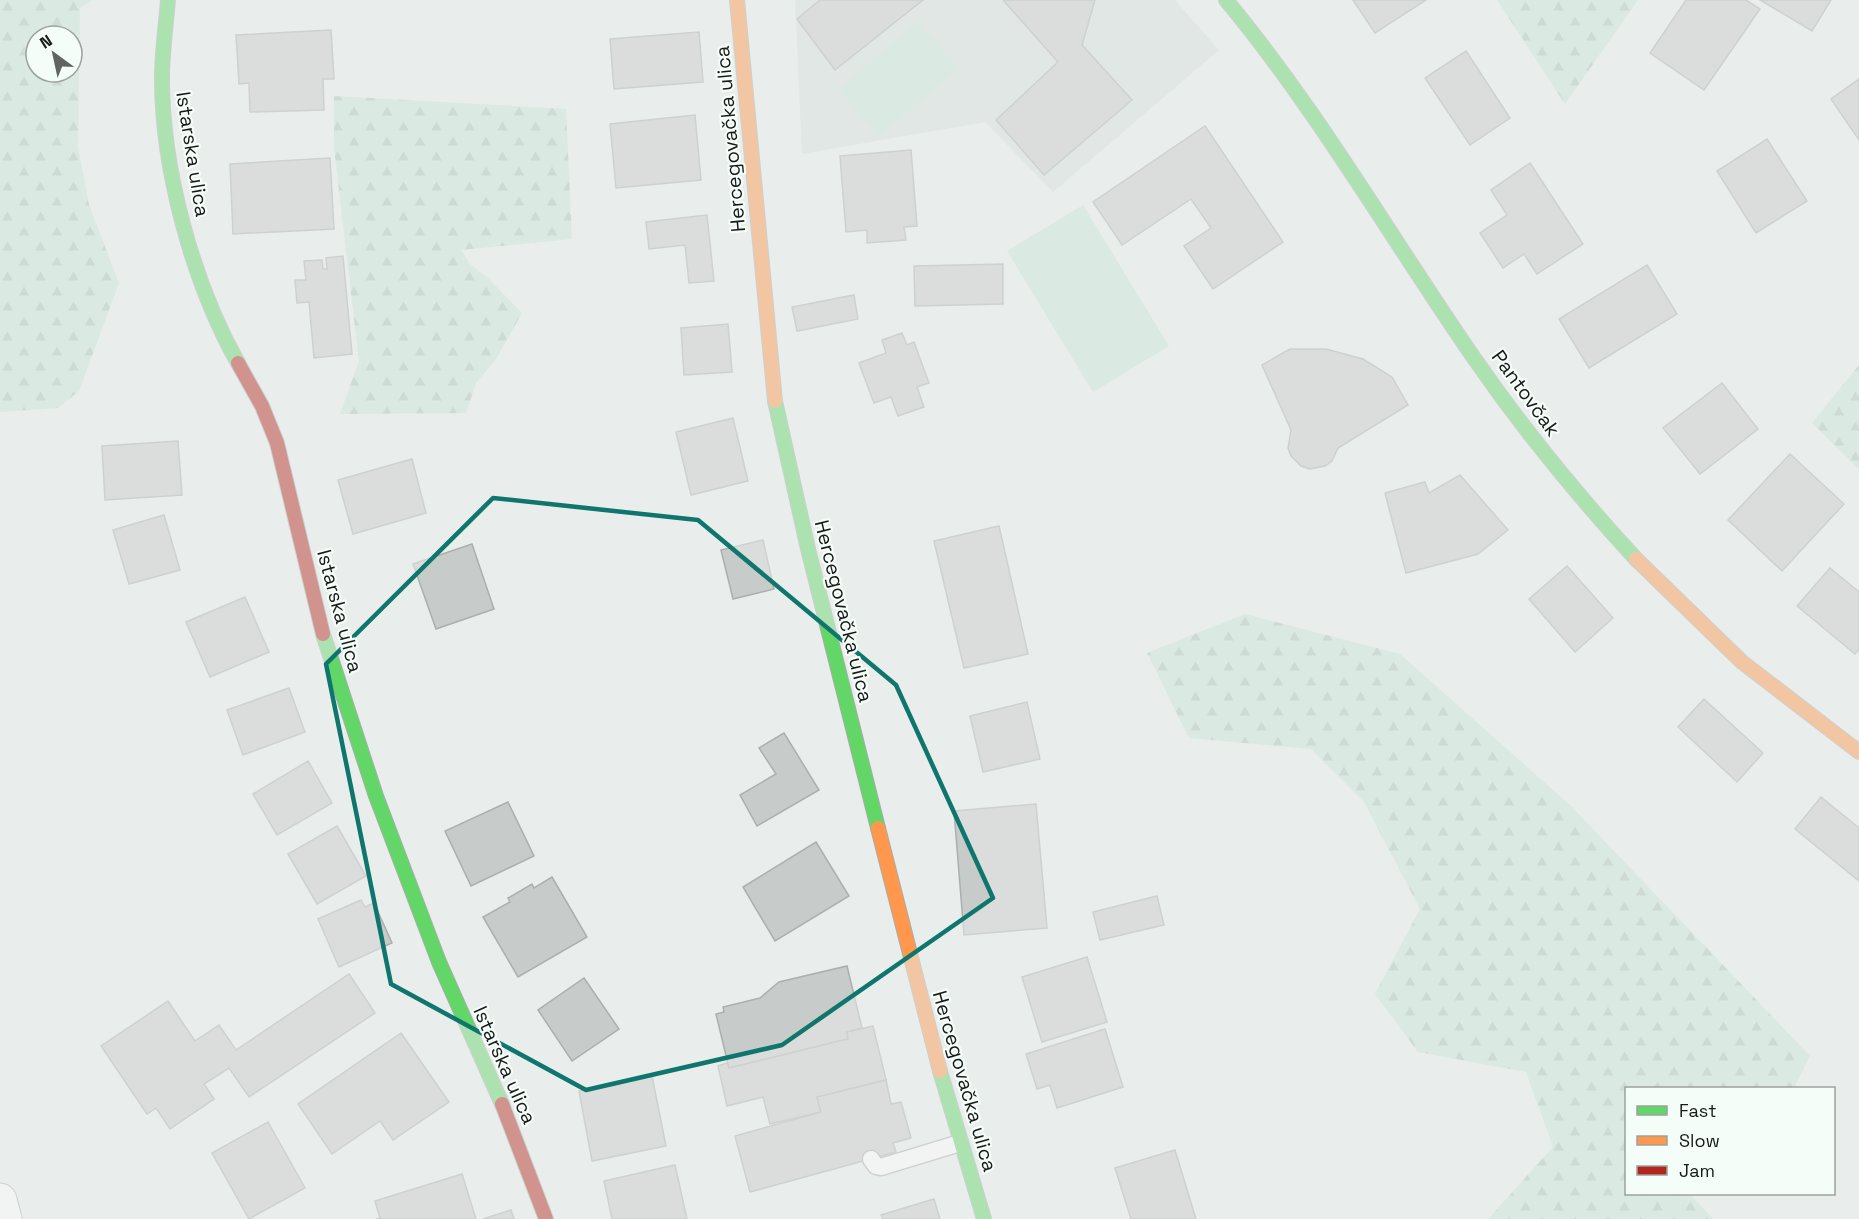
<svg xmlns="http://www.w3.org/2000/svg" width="1859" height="1219" font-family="'Space Grotesk',sans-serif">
<defs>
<pattern id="forest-firs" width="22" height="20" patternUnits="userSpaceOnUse" patternTransform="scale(1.5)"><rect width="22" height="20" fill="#cbe4d9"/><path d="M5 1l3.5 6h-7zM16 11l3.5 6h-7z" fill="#aec3ba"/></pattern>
</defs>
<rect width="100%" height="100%" fill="#e9edeb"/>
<path fill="#d6e1dc" d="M795,0h380l44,50 -166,142 -68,-70 -183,32z"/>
<g fill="url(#forest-firs)" fill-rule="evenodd">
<path d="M0,0h93l-13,8 -2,139 11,58 30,78 -40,108 -21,17 -58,4zM36,36h36v36h-36z"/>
<path d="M1497,0h141l-73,104z"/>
<path d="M334,96l232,13 6,130 -111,11 9,14 19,15 33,34 -26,46 -20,24 -10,30 -126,1 19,-53 -25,-213z"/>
<path d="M1859,365v104l-47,-46z"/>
<path d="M1245,614l155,40 171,152 239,250 -16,32h-168v106h64l23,25h-225l65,-72 -27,-75 -108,-20 -43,-58 45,-85 -56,-107 -53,-53 -122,-11 -42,-85z"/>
</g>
<g fill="#cbe4d9">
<path d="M918,21l41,48 -80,67 -40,-47z"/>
<path d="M1083,205l86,141 -76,46 -86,-141z"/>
</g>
<g fill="#c7cbc9" stroke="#abafad" stroke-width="1.5">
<path d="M820,0h103l-88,70 -38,-51z"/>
<path d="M1003,0h92l-13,45 50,55 -88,75 -48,-55 62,-58z"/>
<path d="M1353,0h73l-51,33z"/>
<path d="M1686,0h60l14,9 -56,81 -54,-37z"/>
<path d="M1760,0h71l-19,31z"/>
<path d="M331,30l3,49h-11l1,31 -74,2 -1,-29 -10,1 -3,-49z"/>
<path d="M699,32l4,50 -89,7 -4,-50z"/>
<path d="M1466,51l44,67 -40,27 -45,-67z"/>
<path d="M1859,79v61l-28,-41z"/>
<path d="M695,115l6,65 -85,8 -6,-64z"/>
<path d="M1205,126l78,116 -70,47 -29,-43 27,-18 -20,-29 -69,46 -29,-43z"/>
<path d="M1767,139l40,62 -51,32 -39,-62z"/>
<path d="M911,150l6,76 -13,1 2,13 -39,3v-13l-21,2 -6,-76z"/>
<path d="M330,158l4,71 -101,5 -3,-70z"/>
<path d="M1530,163l53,81 -46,30 -13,-20 -21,14 -23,-35 27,-18 -16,-25z"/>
<path d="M707,215l7,66 -25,2 -4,-38 -36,4 -3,-27z"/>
<path d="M343,256l9,98 -38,4 -5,-56 -12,1 -2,-23h11l-2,-19 18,-1 1,9h4l-1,-11z"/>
<path d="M1003,264v40l-88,2 -1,-40z"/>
<path d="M1647,265l30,49 -88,54 -30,-49z"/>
<path d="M854,295l4,24 -61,12 -5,-24z"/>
<path d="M728,324l4,48 -48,3 -3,-47z"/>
<path d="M902,333l5,12 7,-3 15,41 -12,4 7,20 -26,9 -7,-19 -17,6 -15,-40 27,-10 -4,-13z"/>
<path d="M1290,349h36l37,10 29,18 16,28 -70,43 -6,13 -7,5 -15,3 -9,-3 -10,-10 -3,-8 3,-18 -29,-65z"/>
<path d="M1722,383l36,46 -58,45 -37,-46z"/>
<path d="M733,418l15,63 -57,14 -15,-63z"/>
<path d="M178,441l4,54 -77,5 -3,-54z"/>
<path d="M1790,454l54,50 -62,67 -54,-51z"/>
<path d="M412,459l14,54 -73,21 -15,-54z"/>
<path d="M1460,475l48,55 -30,24 -72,19 -21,-80 40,-11 4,11z"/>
<path d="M164,515l16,55 -51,14 -16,-54z"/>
<path d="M999,526l29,128 -64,14 -30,-127z"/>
<path d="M763,540l11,49 -41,10 -12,-49z"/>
<path d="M472,544l22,65 -58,20 -23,-65z"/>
<path d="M1567,566l46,52 -38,34 -46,-53z"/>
<path d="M1830,568l29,24v57l-4,5 -58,-48z"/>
<path d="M245,597l24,55 -59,25 -24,-55z"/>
<path d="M289,688l16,44 -62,23 -16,-45z"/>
<path d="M1704,699l59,54 -26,29 -59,-55z"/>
<path d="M1027,702l13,57 -57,13 -13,-56z"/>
<path d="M784,733l35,57 -62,36 -17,-31 36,-21 -17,-26z"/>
<path d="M308,761l24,42 -55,32 -24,-41z"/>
<path d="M1821,797l38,31v53l-64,-52z"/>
<path d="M508,802l26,54 -63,30 -26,-55z"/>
<path d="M1036,804l11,124 -83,7 -10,-124z"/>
<path d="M337,826l29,50 -49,28 -29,-50z"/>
<path d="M816,842l33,54 -74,45 -32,-54z"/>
<path d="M552,877l35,60 -69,40 -35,-60 27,-15 -2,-4 24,-14 2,4z"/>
<path d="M1157,896l7,29 -64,15 -7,-28z"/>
<path d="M361,900l4,7 9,-4 18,40 -53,24 -21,-48z"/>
<path d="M1087,957l20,65 -65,20 -20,-65z"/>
<path d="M847,966l15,62 -15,4 1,7 -119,29 -13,-54 8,-2 -1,-5 37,-9 19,-16z"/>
<path d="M349,974l26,39 -126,84 -20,-29 -25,16 10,15 -44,30 -14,-21 -9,6 -46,-68 67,-45 27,40 24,-16 17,25z"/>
<path d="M584,978l35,51 -47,32 -34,-51z"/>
<path d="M873,1026l13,54 -69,17 4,15 -51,12 -7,-27 -36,9 -9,-40 9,-3 2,5 119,-29 -1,-7z"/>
<path d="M1105,1029l18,58 -66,21 -7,-23 -13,4 -11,-35z"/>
<path d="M401,1033l48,69 -56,38 -13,-19 -48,33 -34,-50z"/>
<path d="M652,1076l14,70 -74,15 -13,-70z"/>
<path d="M886,1080l5,24 10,-2 10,36 -18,5 3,9 -146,40 -15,-56 86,-24 -4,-15z"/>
<path d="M268,1122l37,66 -56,31 -37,-66z"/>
<path d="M1175,1150l21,69h-65l-16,-51z"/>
<path d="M675,1165l12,54h-75l-8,-38z"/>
<path d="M462,1174l14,45h-100l4,-1 -5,-17z"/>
<path d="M934,1199l6,20h-57l-2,-4z"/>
<path d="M511,1210l3,9h-31z"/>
</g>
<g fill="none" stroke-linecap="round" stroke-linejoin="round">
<defs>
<path id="lane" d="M871,1159l5,7 5,1 79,-24"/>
<path id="street" d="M0,1200l5,19"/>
<g id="fast">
<path d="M168,0c-2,26 -6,52 -6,78 0,92 31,205 76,285"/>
<path d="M1226,0c93,112 165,238 248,358 49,71 103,137 162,201"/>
<path d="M775,401l33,148 70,279"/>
<path d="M323,634l53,162 63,166 63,142"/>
<path d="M940,1071l44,148"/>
</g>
<g id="slow">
<path d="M737,0l38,401"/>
<path d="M1636,559l106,103 117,90"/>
<path d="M878,828l62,243"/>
</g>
<g id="jam">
<path d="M238,363l24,43 15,37 46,191"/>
<path d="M502,1104l44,115"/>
</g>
</defs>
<use href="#lane" stroke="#a9adab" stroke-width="19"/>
<use href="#street" stroke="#a9adab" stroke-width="35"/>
<use href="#fast" stroke="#a9adab" stroke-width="16"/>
<use href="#slow" stroke="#a9adab" stroke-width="16"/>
<use href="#jam" stroke="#a9adab" stroke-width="16"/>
<use href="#lane" stroke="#fcfcfc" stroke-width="16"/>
<use href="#street" stroke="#fcfcfc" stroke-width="33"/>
<use href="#fast" stroke="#63d668" stroke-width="14"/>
<use href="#slow" stroke="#ff974d" stroke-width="14"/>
<use href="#jam" stroke="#b3261e" stroke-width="14"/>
</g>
<path d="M0 0H1859V1219H0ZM493,498l205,22 198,165 97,213 -211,147 -196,45 -195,-106 -65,-320z" fill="#e9edeb" fill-opacity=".55" fill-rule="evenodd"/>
<path fill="none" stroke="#0f766e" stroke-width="4.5" stroke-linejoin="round" d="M493,498l205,22 198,165 97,213 -211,147 -196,45 -195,-106 -65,-320z"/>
<g text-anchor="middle" stroke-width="4.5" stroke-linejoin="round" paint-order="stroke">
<g font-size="20" fill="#171a19" stroke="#f5fdf9">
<text transform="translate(730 139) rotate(-95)" y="7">Hercegovačka ulica</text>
<text transform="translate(193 154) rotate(81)" y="7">Istarska ulica</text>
<text transform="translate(1526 393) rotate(54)" y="7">Pantovčak</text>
<text transform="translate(340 611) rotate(75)" y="7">Istarska ulica</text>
<text transform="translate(844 611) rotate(76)" y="7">Hercegovačka ulica</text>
<text transform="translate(505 1065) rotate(66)" y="7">Istarska ulica</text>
<text transform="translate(965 1081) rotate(74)" y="7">Hercegovačka ulica</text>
</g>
</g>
<rect x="1625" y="1087" width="210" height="108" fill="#f5fdf9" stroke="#9ca29f" stroke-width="1.5"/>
<rect x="1637" y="1106" width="30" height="9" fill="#63d668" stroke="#9ca29f" stroke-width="1.5"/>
<text x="1679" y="1117" font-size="18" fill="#171a19">Fast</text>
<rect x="1637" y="1136" width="30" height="9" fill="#ff974d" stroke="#9ca29f" stroke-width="1.5"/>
<text x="1679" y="1147" font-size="18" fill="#171a19">Slow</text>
<rect x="1637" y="1166" width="30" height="9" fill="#b3261e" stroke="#9ca29f" stroke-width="1.5"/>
<text x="1679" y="1177" font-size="18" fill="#171a19">Jam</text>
<g transform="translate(54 54) rotate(327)"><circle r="28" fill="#f5fdf9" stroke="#9ca29f" stroke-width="1.5"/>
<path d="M0-4.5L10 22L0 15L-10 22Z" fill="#606462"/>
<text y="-9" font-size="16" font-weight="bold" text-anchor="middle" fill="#171a19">N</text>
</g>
</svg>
